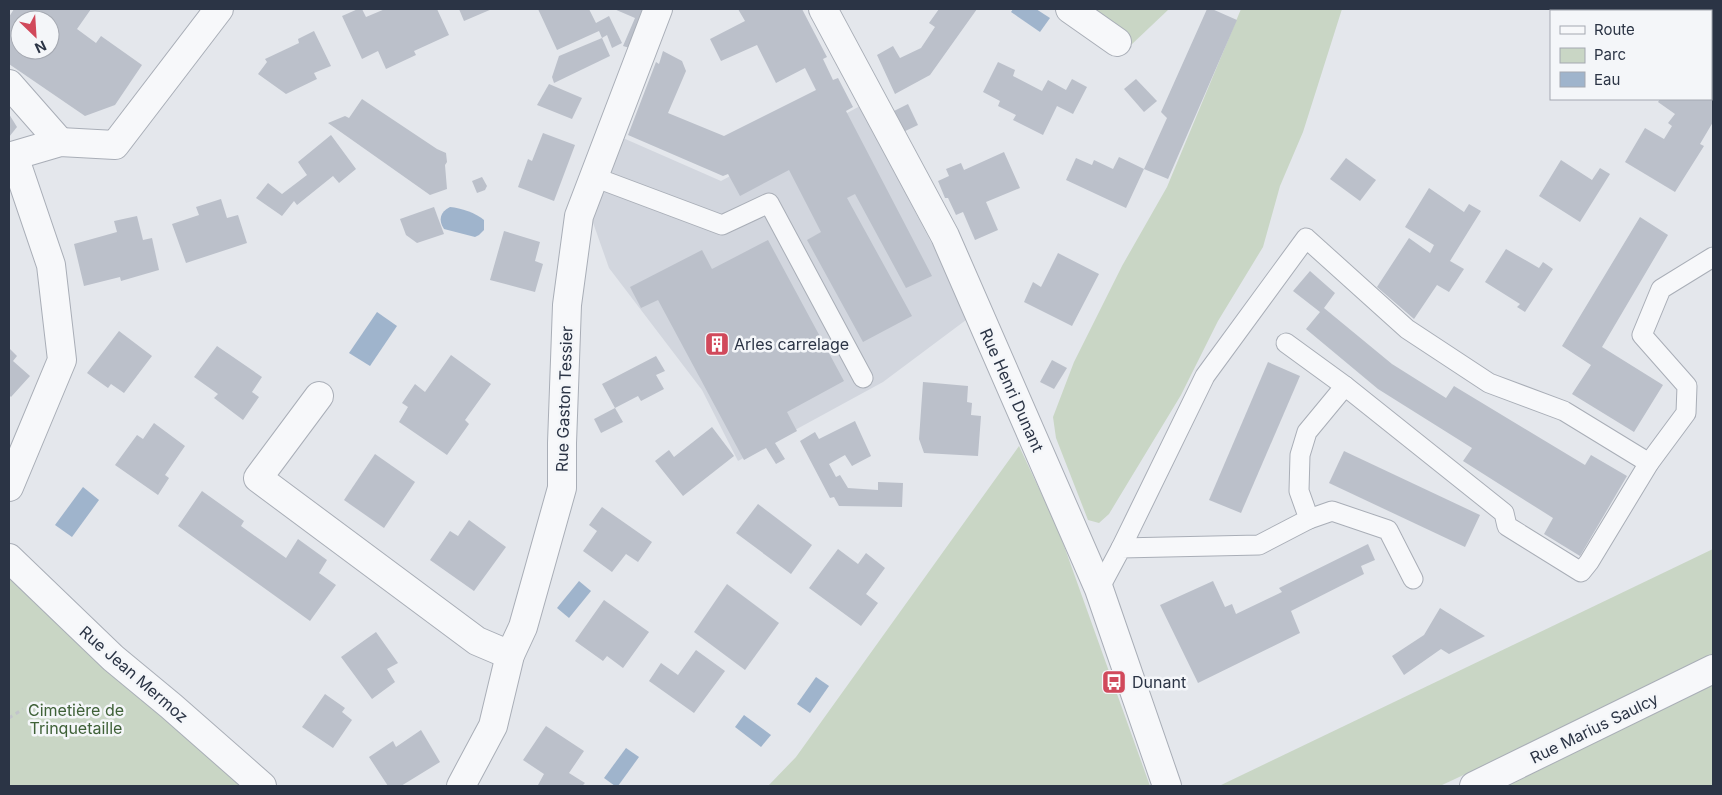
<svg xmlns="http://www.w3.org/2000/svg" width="1722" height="795" font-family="Inter,sans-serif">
<rect width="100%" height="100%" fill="#e4e7ec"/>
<path fill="#d2d6de" d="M860,106l110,211 -87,65 -145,79 -36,-71 -93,-122 -19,-54 33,-76 98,43z"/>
<g fill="#c9d6c5">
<path d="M1083,9h86l-38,36z"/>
<path d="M1241,9h101l-39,123 -23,54 -17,61 -45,74 -37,74 -72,119 -10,9 -11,-3 -32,-82 -3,-21 21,-55 48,-96 45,-79z"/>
<path d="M1019,446l39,83 92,257h-382l28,-29z"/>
<path d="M1713,549v109l-273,128h-221z"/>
<path d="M9,571l243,215h-243z"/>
<path d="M1713,684v102h-211z"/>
</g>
<g fill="#9fb4cc">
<path d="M1013,9h23l14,9 -10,14 -29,-20z"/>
<path d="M450,207c11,1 26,6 34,13v10l-5,5 -4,2 -31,-8c-6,-9 -4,-17 6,-22z"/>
<path d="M377,312l20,14 -27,40 -21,-13z"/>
<path d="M83,487l16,13 -27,37 -17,-12z"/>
<path d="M579,581l12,10 -22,27 -12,-10z"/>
<path d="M816,677l13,9 -19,27 -13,-9z"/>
<path d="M744,715l27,20 -10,12 -26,-20z"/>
<path d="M626,748l13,9 -21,29h-3l-11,-8z"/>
</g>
<g fill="#bbc0ca" fill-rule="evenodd">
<path d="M14,9h77l-14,20 19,14 5,-7 41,29 -27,40 -30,11 -76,-52v-47zM20,20h30v30h-30z"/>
<path d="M358,9h4l4,8 19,-8h52l12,26 -35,16 2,4 -30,14 -8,-18 -16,8 -20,-43z"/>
<path d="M459,9h33l-28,12z"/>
<path d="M538,9h51l7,14 13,-7 13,27 -10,5 -5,-13 -5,3 -3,-7 -42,19z"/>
<path d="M614,9h35l-16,40 -10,-3 12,-28z"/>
<path d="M738,9h64l25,48 -4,2 10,21 5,-2 15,29 -7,4 86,165 -26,12 -51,-94 -8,4 65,118 -49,26 -56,-102 14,-8 -32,-62 -49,26 -12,-22 -5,2 -95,-41 28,-73 3,2 4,-13 19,10 4,10 -18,42 56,23 92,-46 -11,-22 -29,15 -19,-38 -36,16 -11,-22 35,-18z"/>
<path d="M939,9h38l-47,66 -35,19 -18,-39 16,-9 7,12 21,-10 14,-21 -6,-4z"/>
<path d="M1207,9h5l25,11 -69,159 -24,-10 23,-51 -6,-6z"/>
<path d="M1615,9h41l-1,2h-42z"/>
<path d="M314,31l17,35 -17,7 3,6 -31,15 -28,-20 9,-12 -2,-3 34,-16 -1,-4z"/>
<path d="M602,38l8,18 -56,27 -2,-6 7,-21z"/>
<path d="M998,62l17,8 -2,6 29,15 6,-11 18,10 6,-11 15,8 -14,27 -16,-8 -14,29 -30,-15 3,-5 -18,-9 2,-5 -17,-9z"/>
<path d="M1136,79l21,22 -13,11 -20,-23z"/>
<path d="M549,84l33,14 -10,21 -35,-14z"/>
<path d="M1711,90l2,2v30l-13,22 4,2 -29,46 -50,-30 20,-34 19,11 8,-13 -4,-3 7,-9 -17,-12 2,-3h51z"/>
<path d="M362,99l75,50 9,4 1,9 -2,3 2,24 -17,6 -102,-72 17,-7 4,2z"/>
<path d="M908,104l10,21 -19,9 -11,-20z"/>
<path d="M9,114l8,13 -8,10z"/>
<path d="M543,133l32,12 -21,56 -36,-14 10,-28 4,2z"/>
<path d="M331,135l25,34 -17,14 -6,-7 -36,29 -3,-4 -12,15 -26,-18 12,-15 14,11 25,-19 -9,-13z"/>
<path d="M1004,152l16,36 -34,14 12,28 -23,10 -12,-28 -7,3 -8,-17h-3l-7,-17 11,-5 -3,-7 15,-6 3,7z"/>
<path d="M1119,157l25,12 -18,39 -60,-28 10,-22 16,7 2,-5 19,9z"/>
<path d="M1346,158l30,22 -16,21 -30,-22z"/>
<path d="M1561,160l31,20 8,-12 10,6 -30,48 -41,-26z"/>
<path d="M482,177l5,9 -2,4 -8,3 -5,-12z"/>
<path d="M1429,188l35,24 5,-8 12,7 -31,50 14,8 -15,23 -12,-7 -23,34 -37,-32 32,-49 21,15 4,-8 -29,-18z"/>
<path d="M221,199l6,19 11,-3 9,28 -61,20 -14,-39 27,-9 -3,-8z"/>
<path d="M434,207l10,27 -27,9 -11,-8 -6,-16z"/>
<path d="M137,216l6,24 9,-2 7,32 -38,11 -1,-4 -36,9 -10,-42 43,-12 -3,-11z"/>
<path d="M1640,217l28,18 -66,112 61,38 -29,47 -62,-38 19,-29 -29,-19z"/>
<path d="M504,231l36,11 -5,19 8,3 -8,28 -45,-12z"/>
<path d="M768,240l76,141 -57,31 10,19 -22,12 10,16 -9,5 -10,-16 -22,12 -86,-160 -17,8 -11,-21 72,-37 10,19z"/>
<path d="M1506,249l33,19 4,-6 10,7 -28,43 -8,-5 3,-3 -35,-22z"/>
<path d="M1058,253l41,21 -27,52 -48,-24 9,-20 8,5z"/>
<path d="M1310,271l25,22 -11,15 68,56 54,34 8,-12 131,79 6,-10 36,21 -47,80 -36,-22 9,-16 -90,-57 9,-13 -94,-59 -72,-60 14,-17 -27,-21z"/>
<path d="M119,331l33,25 -28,37 -13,-9 -3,4 -21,-15z"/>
<path d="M217,346l45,31 -10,15 7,5 -16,23 -29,-22 4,-4 -24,-17z"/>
<path d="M9,348l8,8 -4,5 17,15 -19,21 -2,-2z"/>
<path d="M451,355l40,29 -26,36 4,4 -22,31 -48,-33 9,-15 -6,-4 13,-19 10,8z"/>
<path d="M656,356l9,15 -9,4 8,14 -23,12 -3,-5 -23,12 -13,-24z"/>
<path d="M1052,360l15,8 -13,21 -14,-7z"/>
<path d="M1268,362l32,14 -59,137 -32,-13z"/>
<path d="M923,382l45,4 -1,16 5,1 -1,12 10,1 -3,40 -54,-3 -5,-14z"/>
<path d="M615,408l8,14 -22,11 -7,-14z"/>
<path d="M855,421l16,35 -19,10 -7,-11 -16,9 7,13 4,-2 8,13 30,2v-8l25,1 -1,24 -63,-1 -5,-9 -4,1 -30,-57 15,-9 4,7z"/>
<path d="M154,423l31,23 -20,29 4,3 -11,17 -43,-30 22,-30 6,4z"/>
<path d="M712,427l22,29 -51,40 -28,-35 14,-11 5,7z"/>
<path d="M1344,451l136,64 -15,32 -136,-64z"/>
<path d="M375,454l40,28 -31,46 -40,-28z"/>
<path d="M202,491l42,30 -3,5 45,32 12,-19 29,21 -8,13 17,12 -26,36 -132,-95z"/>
<path d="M758,504l54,41 -21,29 -55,-41z"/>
<path d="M602,507l50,35 -14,20 -12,-8 -14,18 -29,-21 14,-20 -8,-6z"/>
<path d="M469,520l37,27 -32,44 -44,-31 20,-29 8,5z"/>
<path d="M1368,544l7,16 -14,6 3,8 -73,37 9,22 -102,50 -38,-78 53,-24 12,26 7,-3 4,10 46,-22 -3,-4z"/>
<path d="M838,549l20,15 8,-11 19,15 -19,26 12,9 -17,23 -52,-38z"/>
<path d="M727,584l52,39 -34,47 -51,-38z"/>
<path d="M604,600l45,32 -26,36 -16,-12 -4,5 -28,-20z"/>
<path d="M1440,608l45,28 -36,18 -8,-5 -37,26 -12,-19 32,-21z"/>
<path d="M376,632l22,31 -11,6 8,13 -23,17 -31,-42z"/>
<path d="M696,650l29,21 -31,42 -45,-32 12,-18 17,12z"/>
<path d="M325,694l20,14 -3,4 10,8 -19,28 -31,-21z"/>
<path d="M546,726l38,25 -15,22 16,10 -3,3h-42l-2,-1 6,-11 -21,-14z"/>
<path d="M421,730l19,32 -39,24h-13l-19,-29 24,-16 3,6z"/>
</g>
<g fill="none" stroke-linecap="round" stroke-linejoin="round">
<defs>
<g id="lane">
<path d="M594,177l128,48 47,-22 94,175"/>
<path d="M1286,343l59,43"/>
<path d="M1309,519l23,-8 56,19 25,49"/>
<path d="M1121,548l84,-172 101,-138 101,91 82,54 75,28 85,52"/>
<path d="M1099,589l22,-41 138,-3 50,-26 -10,-28 1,-36 7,-23 38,-46 159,127 3,13 74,46 8,-10 60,-99 37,-50 1,-27 -45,-51 19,-46 52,-32"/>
</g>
<g id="street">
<path d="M823,9l122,227 154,353 68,197"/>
<path d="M1070,9l47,33"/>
<path d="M9,84l51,58"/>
<path d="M9,157l51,-15 55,3 104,-136"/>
<path d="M319,396l-61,82 219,163 33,14"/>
<path d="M9,487l53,-127 -11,-95 -37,-109"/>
<path d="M9,558l104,100 58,48 91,80"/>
<path d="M461,786l32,-60 17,-71 13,-28 39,-139v-45l5,-138 12,-89 79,-207"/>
<path d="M1474,786l239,-117"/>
</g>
</defs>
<use href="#lane" stroke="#a9aeb7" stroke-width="21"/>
<use href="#street" stroke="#a9aeb7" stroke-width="30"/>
<path stroke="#c2c5cb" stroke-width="3" stroke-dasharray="4 4" stroke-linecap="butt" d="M9,718l14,-9"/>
<use href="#lane" stroke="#f7f8fa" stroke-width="19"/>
<use href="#street" stroke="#f7f8fa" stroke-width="28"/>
</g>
<defs>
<symbol id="building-square" viewBox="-11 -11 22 22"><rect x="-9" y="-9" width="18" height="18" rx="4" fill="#d1495b" stroke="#f4f6f9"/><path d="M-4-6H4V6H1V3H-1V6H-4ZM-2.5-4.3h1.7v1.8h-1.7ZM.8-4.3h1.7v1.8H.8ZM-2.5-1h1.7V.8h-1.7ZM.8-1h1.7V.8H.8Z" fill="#fff"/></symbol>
<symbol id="bus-square" viewBox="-11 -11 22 22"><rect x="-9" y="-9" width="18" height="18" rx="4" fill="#d1495b" stroke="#f4f6f9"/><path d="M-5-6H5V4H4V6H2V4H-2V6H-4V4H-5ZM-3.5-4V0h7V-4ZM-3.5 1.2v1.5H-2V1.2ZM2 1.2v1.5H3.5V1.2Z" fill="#fff"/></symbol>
</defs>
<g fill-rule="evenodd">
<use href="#building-square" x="703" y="330" width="28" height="28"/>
<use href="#bus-square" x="1100" y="668" width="28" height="28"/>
</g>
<g text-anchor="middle" stroke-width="5" stroke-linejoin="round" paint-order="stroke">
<g font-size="16" fill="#2b3445" stroke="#f4f6f9" text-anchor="start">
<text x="734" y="350">Arles carrelage</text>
<text x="1132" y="688">Dunant</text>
</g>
<g font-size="16" fill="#2b3445" stroke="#f4f6f9">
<text transform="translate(1012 390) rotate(66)" y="6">Rue Henri Dunant</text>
<text transform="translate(564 399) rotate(-88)" y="6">Rue Gaston Tessier</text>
<text transform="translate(134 674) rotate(41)" y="6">Rue Jean Mermoz</text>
<text transform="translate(1594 728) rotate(-26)" y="6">Rue Marius Saulcy</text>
</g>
<g font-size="16" fill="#3f6138" stroke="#f4f6f9">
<text x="76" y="716">Cimetière de<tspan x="76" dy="18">Trinquetaille</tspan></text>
</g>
</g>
<rect width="1722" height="795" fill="none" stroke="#2b3445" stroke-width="20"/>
<rect x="1550" y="10" width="162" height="90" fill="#f4f6f9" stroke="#a4a8b1"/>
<rect x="1560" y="26" width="25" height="8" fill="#f7f8fa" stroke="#a4a8b1"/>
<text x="1594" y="35" font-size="15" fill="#2b3445">Route</text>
<rect x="1560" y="48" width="25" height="15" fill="#c9d6c5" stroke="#a4a8b1"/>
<text x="1594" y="60" font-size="15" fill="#2b3445">Parc</text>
<rect x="1560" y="72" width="25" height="15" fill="#9fb4cc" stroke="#a4a8b1"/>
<text x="1594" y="85" font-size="15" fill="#2b3445">Eau</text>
<g transform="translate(35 35) rotate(155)"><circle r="24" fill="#f4f6f9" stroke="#a4a8b1"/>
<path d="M0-4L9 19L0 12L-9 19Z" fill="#d1495b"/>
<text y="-8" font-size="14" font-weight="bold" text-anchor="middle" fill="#2b3445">N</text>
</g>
</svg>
